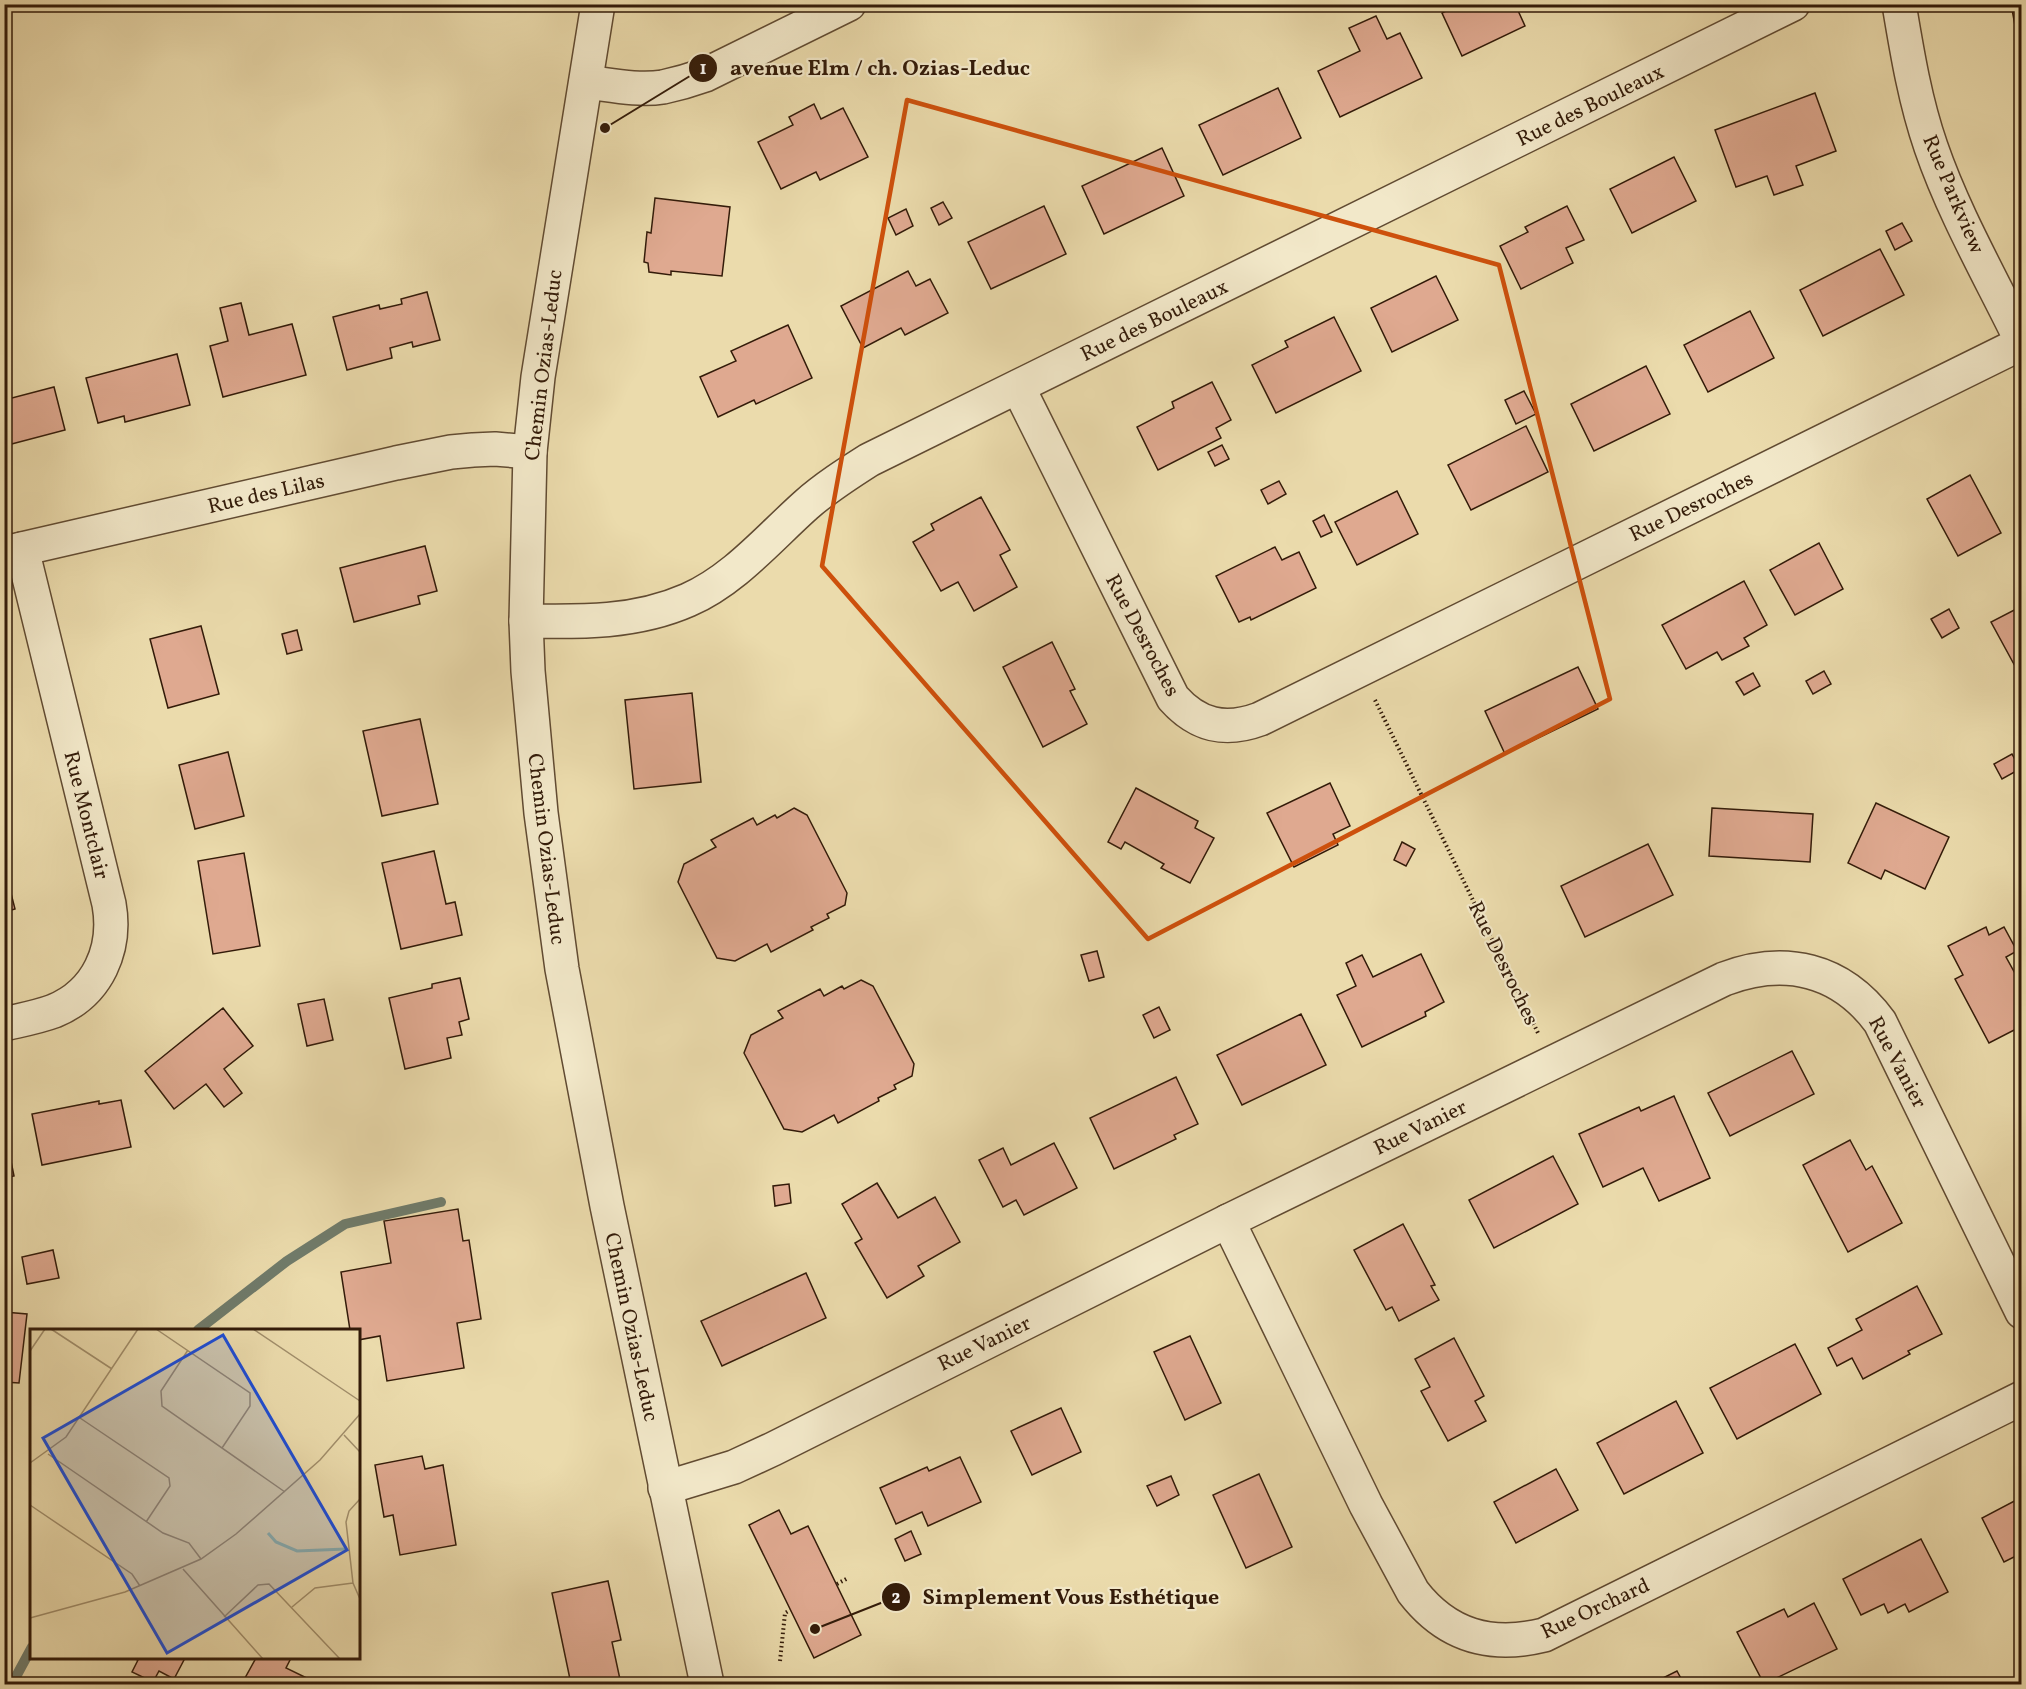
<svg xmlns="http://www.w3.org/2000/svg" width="2026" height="1689" font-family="Vollkorn,serif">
<rect width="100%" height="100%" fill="#ebdbac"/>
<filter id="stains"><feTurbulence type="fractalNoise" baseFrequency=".00333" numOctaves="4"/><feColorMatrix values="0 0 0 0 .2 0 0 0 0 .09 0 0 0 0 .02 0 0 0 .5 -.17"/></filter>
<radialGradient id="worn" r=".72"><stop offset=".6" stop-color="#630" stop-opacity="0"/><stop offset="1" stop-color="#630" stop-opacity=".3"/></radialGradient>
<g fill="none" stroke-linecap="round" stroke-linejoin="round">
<g stroke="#707b6a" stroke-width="10">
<path d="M198,1330l89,-69 58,-37 96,-22"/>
<path d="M12,1684l20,-37"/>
</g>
</g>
<g fill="#dfa990" stroke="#331b09" stroke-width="1.5">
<path d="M1460,4h55l10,22 -63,30 -20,-43z"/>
<path d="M2011,4h11v59z"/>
<path d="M1376,16l11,23 13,-6 22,45 -82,39 -22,-46 42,-20 -11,-23z"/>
<path d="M1278,88l23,50 -78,37 -24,-50z"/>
<path d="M1815,93l21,58 -40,15 7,19 -29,10 -7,-19 -31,11 -21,-57z"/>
<path d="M814,104l7,15 22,-11 25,49 -48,23 -4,-8 -35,17 -23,-47 35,-17 -4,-8z"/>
<path d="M1162,148l22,48 -80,38 -22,-48z"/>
<path d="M1674,157l22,44 -64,32 -22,-44z"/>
<path d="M655,198l75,9 -8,69 -51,-5v4l-22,-3 -1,-9 -4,-1 3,-30 4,1z"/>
<path d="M943,202l9,16 -13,7 -8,-17z"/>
<path d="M1044,206l22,48 -75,35 -23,-47z"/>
<path d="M1567,206l17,34 -18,8 7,15 -52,26 -21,-43 28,-14 -3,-5z"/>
<path d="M906,209l7,17 -17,9 -8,-17z"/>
<path d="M1902,223l10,18 -17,9 -9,-19z"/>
<path d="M1880,249l24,46 -81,41 -23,-46z"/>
<path d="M908,271l8,15 14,-7 18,34 -43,22 -4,-7 -38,20 -22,-42z"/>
<path d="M1436,276l22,44 -66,32 -21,-44z"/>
<path d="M427,292l13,48 -27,7 -1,-5 -22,6 2,10 -45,12 -14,-53 46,-12 1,4 22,-5 -1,-5z"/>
<path d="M241,303l8,32 43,-11 14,51 -83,22 -13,-51 18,-5 -8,-33z"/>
<path d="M1750,311l24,47 -66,34 -24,-47z"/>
<path d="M1334,317l27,54 -85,42 -24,-48 36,-18 -3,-6z"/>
<path d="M788,325l24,53 -56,26 -2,-4 -36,17 -18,-40 36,-16 -5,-10z"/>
<path d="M177,354l13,51 -65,17 -1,-6 -26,7 -12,-45z"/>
<path d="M1646,366l24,48 -76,37 -23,-47z"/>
<path d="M1212,382l19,38 -15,8 5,10 -63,32 -21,-43 37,-19 -2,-6z"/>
<path d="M54,387l11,43 -61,16v-46z"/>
<path d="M1524,391l12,23 -20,10 -11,-24z"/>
<path d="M1526,426l22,46 -77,38 -23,-45z"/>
<path d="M1222,445l7,14 -14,7 -7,-14z"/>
<path d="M1970,475l31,58 -43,23 -31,-57z"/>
<path d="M1279,481l7,13 -18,10 -7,-14z"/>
<path d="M1397,491l21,43 -61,31 -22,-43z"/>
<path d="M981,497l29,53 -10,5 17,32 -43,24 -16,-29 -17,9 -28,-49 21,-12 -3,-6z"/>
<path d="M1324,515l8,17 -11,5 -8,-16z"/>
<path d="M1819,543l24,46 -48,26 -25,-45z"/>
<path d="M425,546l12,45 -19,5 2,8 -66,18 -14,-54z"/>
<path d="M1275,547l7,13 17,-8 17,36 -65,32 -1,-3 -11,5 -23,-46z"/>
<path d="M1744,581l23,44 -23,13 5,8 -27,14 -5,-8 -31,17 -24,-44z"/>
<path d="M2022,606v73l-31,-57z"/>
<path d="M1949,609l10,19 -17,10 -11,-19z"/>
<path d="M201,626l18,68 -51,14 -18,-69z"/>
<path d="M297,630l5,20 -15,4 -5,-20z"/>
<path d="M1052,642l23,47 -5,2 17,33 -44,23 -40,-80z"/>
<path d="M1578,667l20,42 -93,45 -20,-43z"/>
<path d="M1824,671l7,13 -18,10 -7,-13z"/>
<path d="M1753,673l7,13 -16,9 -8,-13z"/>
<path d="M692,693l9,89 -67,7 -9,-89z"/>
<path d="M420,719l18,85 -56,12 -19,-85z"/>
<path d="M228,752l16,64 -49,13 -16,-64z"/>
<path d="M2012,754l8,15 -18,10 -8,-15z"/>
<path d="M1330,783l20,43 -17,8 5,11 -44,22 -27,-54z"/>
<path d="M1136,788l62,33 -3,7 19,10 -24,45 -29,-15 3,-4 -39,-22 -4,7 -13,-7z"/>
<path d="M1876,803l73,34 -24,52 -40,-19 -4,9 -33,-16z"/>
<path d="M794,808l13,7 40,78 -2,12 -18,9 2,4 -18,9 2,3 -42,22 -4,-8 -32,17 -18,-3 -39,-76 6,-18 32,-17 -5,-7 42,-22 4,7 18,-10 2,3z"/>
<path d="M1712,808l101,6 -3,48 -101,-6z"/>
<path d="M1402,842l13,7 -9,17 -12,-6z"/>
<path d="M1648,844l25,51 -88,42 -24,-51z"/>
<path d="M434,851l12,53 9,-2 7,33 -61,14 -19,-86z"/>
<path d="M244,853l16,93 -47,8 -15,-93z"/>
<path d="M4,866l11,43 -11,3z"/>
<path d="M1986,927l3,8 15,-8 13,24 -11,6 16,29v40l-33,17 -34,-64 8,-4 -15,-29z"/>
<path d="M1097,951l7,26 -15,4 -8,-26z"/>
<path d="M1421,954l23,48 -19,10 1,4 -64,31 -25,-52 19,-9 -10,-23 16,-8 11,22z"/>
<path d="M460,978l9,41 -10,3 3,13 -15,3 4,20 -46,11 -16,-71 43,-10v-4z"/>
<path d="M861,980l12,6 41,78 -2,12 -18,9 2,4 -18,9 1,3 -41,22 -4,-8 -32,17 -18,-3 -40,-76 7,-18 32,-17 -5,-7 42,-22 4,7 18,-10 2,3z"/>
<path d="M324,999l9,41 -26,6 -9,-42z"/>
<path d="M1159,1007l11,23 -16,8 -11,-23z"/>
<path d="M223,1008l30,38 -29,23 18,24 -18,14 -18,-23 -32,25 -29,-38z"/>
<path d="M1301,1014l25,51 -84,40 -25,-50z"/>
<path d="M1792,1051l22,43 -84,42 -22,-43z"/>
<path d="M1176,1077l22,47 -24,11 2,4 -62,30 -24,-51z"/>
<path d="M1674,1096l36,82 -51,23 -16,-33 -40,19 -24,-53 60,-27 2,4z"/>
<path d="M121,1100l10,47 -89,18 -10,-51 67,-13v3z"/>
<path d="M4,1127l10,49 -10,2z"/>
<path d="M1850,1140l16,30 6,-4 30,57 -54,29 -45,-87z"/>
<path d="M1054,1143l23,45 -53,27 -8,-15 -13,7 -24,-47 24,-12 8,17z"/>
<path d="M1553,1156l25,48 -84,44 -25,-48z"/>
<path d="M877,1183l21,35 37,-21 25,45 -42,24 6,10 -37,22 -32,-55 7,-4 -20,-35z"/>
<path d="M789,1184l2,19 -16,3 -2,-20z"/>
<path d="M458,1209l5,32 6,-1 12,79 -24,4 7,45 -77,13 -7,-45 -22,4v-10h-8l-9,-58 50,-9 -7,-42z"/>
<path d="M1403,1224l32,61 -4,1 8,14 -40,21 -7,-14 -6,3 -32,-60z"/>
<path d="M53,1250l6,28 -32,6 -5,-27z"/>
<path d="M806,1273l20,45 -104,48 -21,-45z"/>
<path d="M1917,1286l25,48 -34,17 2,3 -47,25 -11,-21 -15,8 -9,-18 34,-18 -6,-11z"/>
<path d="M4,1312l23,2 -8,69 -15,-1z"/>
<path d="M1190,1336l31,67 -36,17 -31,-68z"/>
<path d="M1454,1338l30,58 -9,5 11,20 -38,20 -27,-50 9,-4 -15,-28z"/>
<path d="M1795,1344l26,50 -84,45 -27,-51z"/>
<path d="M1676,1401l27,52 -79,41 -27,-51z"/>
<path d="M1061,1408l20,44 -49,23 -21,-44z"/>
<path d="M422,1456l3,13 18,-4 13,80 -56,10 -7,-40 -9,2 -9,-52z"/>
<path d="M960,1457l21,45 -53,24 -6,-14 -26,12 -16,-36 47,-21 2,4z"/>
<path d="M1556,1469l22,41 -62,33 -22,-41z"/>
<path d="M1259,1474l33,73 -46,21 -33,-73z"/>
<path d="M1171,1476l8,19 -22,11 -10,-20z"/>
<path d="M2022,1497v56l-18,9 -22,-44z"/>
<path d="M779,1510l12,24 17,-8 53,109 -47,23 -65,-133z"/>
<path d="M911,1531l10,23 -16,7 -10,-22z"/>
<path d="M1921,1539l27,53 -39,20 -4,-8 -17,9 -4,-9 -23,11 -18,-36z"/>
<path d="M608,1581l13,59 -9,2 9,42h-50l-19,-91z"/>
<path d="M1814,1603l23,46 -73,35 -27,-52 47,-23 4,8z"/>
<path d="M132,1658h53l-11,21 -15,-8 -6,11 -21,-10 6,-12z"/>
<path d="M256,1658h35l-5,10 33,16h-71l2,-3 -5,-3z"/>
<path d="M1677,1671l7,13h-33z"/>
</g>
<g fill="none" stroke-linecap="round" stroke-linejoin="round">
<defs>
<g id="minor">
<path d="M598,4l-60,373 -8,75 -4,169 2,50 13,142 21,156 45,237 100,478"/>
<path d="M1899,4c8,48 16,97 32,143 23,67 60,131 91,195"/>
<path d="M586,82c25,3 52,9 77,5 14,-3 28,-7 42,-12l144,-71"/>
<path d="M1018,387l155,311c25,28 52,34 87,21l762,-376"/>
<path d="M4,553l392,-90 55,-11 22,-2 22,-1 35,3"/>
<path d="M526,621c55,1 110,2 162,-21 46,-20 81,-62 118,-95 19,-17 41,-31 63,-45l924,-456"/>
<path d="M4,1024c17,-4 34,-7 50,-13 44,-18 63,-62 55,-107l-87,-355"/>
<path d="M1228,1221l138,284 47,87c34,44 78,56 131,43l478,-237"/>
<path d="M665,1488l69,-21 39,-18 455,-228 496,-242c61,-23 117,-10 156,43l142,290"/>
</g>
</defs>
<use href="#minor" stroke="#614b32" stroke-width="36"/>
<g stroke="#331b09" stroke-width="4" stroke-dasharray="1.5 3" stroke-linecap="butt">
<path d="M1375,700l163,333"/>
<path d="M837,1584l11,-6"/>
<path d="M780,1661l5,-48 5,-3"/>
</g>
<use href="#minor" stroke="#f2e8c9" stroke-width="33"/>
</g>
<path fill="none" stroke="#cd500c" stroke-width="4.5" stroke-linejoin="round" d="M907,100l592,165 111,434 -462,240 -326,-373z"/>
<g text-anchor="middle" stroke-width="4.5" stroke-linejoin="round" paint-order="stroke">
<g font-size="21" fill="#331b09" stroke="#f2e8c9">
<text transform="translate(1590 105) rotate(-26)" y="7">Rue des Bouleaux</text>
<text transform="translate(1954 194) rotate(67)" y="7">Rue Parkview</text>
<text transform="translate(1154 320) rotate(-26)" y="7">Rue des Bouleaux</text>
<text transform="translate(543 365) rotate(-83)" y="7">Chemin Ozias-Leduc</text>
<text transform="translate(266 493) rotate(-13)" y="7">Rue des Lilas</text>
<text transform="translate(1691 506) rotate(-26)" y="7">Rue Desroches</text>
<text transform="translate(1143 635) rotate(62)" y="7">Rue Desroches</text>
<text transform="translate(87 815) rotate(76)" y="7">Rue Montclair</text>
<text transform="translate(547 849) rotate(83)" y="7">Chemin Ozias-Leduc</text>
<text transform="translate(1504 963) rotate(64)" y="7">Rue Desroches</text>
<text transform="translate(1898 1062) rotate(62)" y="7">Rue Vanier</text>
<text transform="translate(1420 1127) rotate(-26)" y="7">Rue Vanier</text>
<text transform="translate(632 1327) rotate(78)" y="7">Chemin Ozias-Leduc</text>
<text transform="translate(984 1343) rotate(-26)" y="7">Rue Vanier</text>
<text transform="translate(1595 1608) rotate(-25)" y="7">Rue Orchard</text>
</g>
</g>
<g transform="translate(30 1329)">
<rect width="330" height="330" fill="#ebdbac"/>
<path fill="none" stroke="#98bbab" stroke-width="3" d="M238,204l8,9 21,9 49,-2"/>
<path fill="none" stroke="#a18e6b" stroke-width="1.5" d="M21,0l61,40M126,0l94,64v13l-28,42M223,0l107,72M158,21l-27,41 1,15 123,86M0,22l15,-22M50,89l89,60 1,8 -24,36M314,106l16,17M18,125l115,79 26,10 12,16M0,134l36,-26 72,-108M330,170l-11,12 -3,11 7,61 7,16M0,176l102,69 8,12M153,240l80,90M262,278l23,-19 38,-5M194,288l34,-32 11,-1 71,75M0,289l95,-26 76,-33 35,-25 84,-74 40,-46"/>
<path fill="#1d4ed8" fill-opacity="0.15" stroke="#1d4ed8" stroke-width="3" d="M193,6l124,215 -180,103 -124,-215z"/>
<rect width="330" height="330" fill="none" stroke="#331b09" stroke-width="3"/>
</g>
<path fill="none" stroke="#331b09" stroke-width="2" d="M605 128L703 68M815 1629L896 1597"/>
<g fill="#331b09" stroke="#f2e8c9" stroke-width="2">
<circle cx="605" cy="128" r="6"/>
<circle cx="815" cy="1629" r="6"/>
<circle cx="703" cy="68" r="15"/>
<circle cx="896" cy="1597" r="15"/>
</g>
<g font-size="18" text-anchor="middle" font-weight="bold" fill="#fff">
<text x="703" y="74">1</text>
<text x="896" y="1603">2</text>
</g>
<g font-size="22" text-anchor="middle" font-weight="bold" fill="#331b09" stroke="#f2e8c9" stroke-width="4.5" stroke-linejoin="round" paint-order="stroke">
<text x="880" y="75">avenue Elm / ch. Ozias-Leduc</text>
<text x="1071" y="1604">Simplement Vous Esthétique</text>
</g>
<rect width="2026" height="1689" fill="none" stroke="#ebdbac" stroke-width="24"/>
<rect x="6" y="6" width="2014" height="1677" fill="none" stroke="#331b09" stroke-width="3"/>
<rect x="12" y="12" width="2002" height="1665" fill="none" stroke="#331b09" stroke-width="1.5"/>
<rect width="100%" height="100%" filter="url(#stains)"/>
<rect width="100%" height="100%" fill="url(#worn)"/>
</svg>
